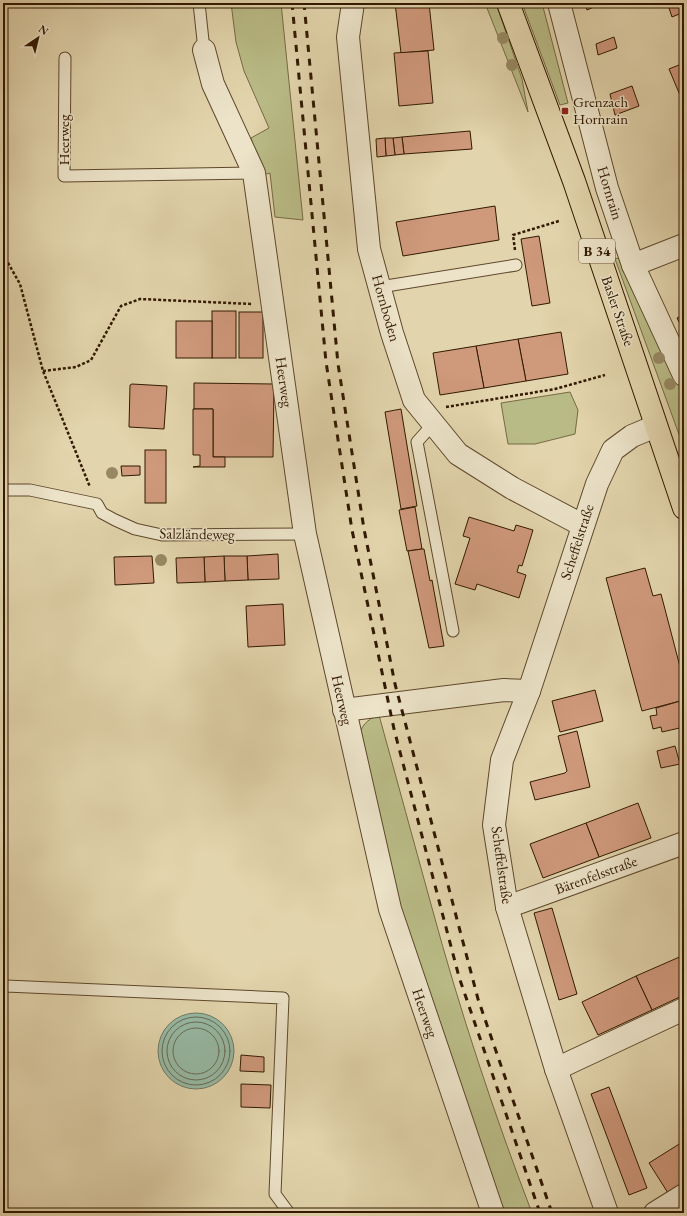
<svg xmlns="http://www.w3.org/2000/svg" width="687" height="1216" font-family="'EB Garamond',serif">
<rect width="100%" height="100%" fill="#e2d4ac"/>
<filter id="stains"><feTurbulence type="fractalNoise" baseFrequency=".005" numOctaves="4"/><feColorMatrix values="0 0 0 0 .2 0 0 0 0 .09 0 0 0 0 .02 0 0 0 .5 -.17"/></filter>
<radialGradient id="worn" r=".72"><stop offset=".6" stop-color="#630" stop-opacity="0"/><stop offset="1" stop-color="#630" stop-opacity=".3"/></radialGradient>
<g fill="#b9bb86" stroke="#766a43">
<path d="M231,3h50l22,217 -28,-3 -5,-44 -7,2 -12,-37 18,-10 -25,-57 -8,-29z"/>
<path d="M485,3h11l26,76 6,33z"/>
<path d="M522,3h20l26,100 -8,2z"/>
<path d="M621,257l46,101 17,30v60l-69,-189z"/>
<path d="M570,392l8,18 -3,24 -40,10h-27l-7,-41z"/>
<path d="M379,715c18,64 35,129 53,193 28,103 62,206 100,305h-31l-46,-129 -56,-183 -41,-163c4,-13 8,-18 21,-23z"/>
</g>
<circle fill="#96b9a5" stroke="#6e7963" cx="196" cy="1051" r="38"/>
<g fill="none" stroke-linecap="round" stroke-linejoin="round">
<g stroke="#646952" stroke-width="1">
<circle cx="196" cy="1051" r="34"/>
<circle cx="196" cy="1051" r="29"/>
<circle cx="196" cy="1051" r="23"/>
</g>
</g>
<g fill="#cf997c" stroke="#321900">
<path d="M395,3h34l5,47 -33,3z"/>
<path d="M585,3h18l-16,7z"/>
<path d="M661,3h23v9l-12,5 -4,-12 -5,2z"/>
<path d="M614,37l3,11 -19,7 -2,-11z"/>
<path d="M428,51l5,52 -34,3 -5,-53z"/>
<path d="M684,63v36l-2,1 -13,-31z"/>
<path d="M632,86l7,20 -24,9 -5,-21z"/>
<path d="M470,131l2,18 -68,5 -2,-17z"/>
<path d="M402,137l2,17 -9,1 -2,-17z"/>
<path d="M385,138h8l2,17 -9,1z"/>
<path d="M385,138l1,18 -9,1 -1,-18z"/>
<path d="M495,206l4,34 -96,16 -7,-34z"/>
<path d="M539,236l11,67 -18,3 -11,-67z"/>
<rect x="212" y="311" width="24" height="47"/>
<rect x="239" y="312" width="24" height="46"/>
<path d="M684,314v18l-7,-14z"/>
<rect x="176" y="321" width="36" height="37"/>
<path d="M561,332l7,42 -42,7 -8,-42z"/>
<path d="M518,339l8,42 -42,7 -8,-42z"/>
<path d="M476,346l8,42 -44,7 -7,-42z"/>
<path d="M194,383l80,1 -1,73h-60v-48h-19z"/>
<path d="M132,384l35,2 -3,43 -35,-2 1,-42z"/>
<path d="M193,409h20v48h12v10h-32l7,-1v-11h-7z"/>
<path d="M401,409l16,97 -16,3 -16,-97z"/>
<rect x="145" y="450" width="21" height="53"/>
<path d="M121,466h19v9l-18,1z"/>
<path d="M415,507l7,42 -15,2 -8,-41z"/>
<path d="M469,517l45,14 2,-6 17,5 -11,36 -3,-1 -2,7 9,3 -7,23 -42,-14 -2,6 -20,-6 15,-46 -7,-2z"/>
<path d="M422,549h2l6,32 2,-1 12,66 -15,2 -21,-97z"/>
<path d="M278,554l1,25 -31,1 -1,-24z"/>
<path d="M152,556l2,27 -39,2 -1,-28z"/>
<path d="M224,556h23l1,24 -23,1z"/>
<path d="M224,556l1,25 -20,1 -1,-25z"/>
<path d="M204,557l1,25 -28,1 -1,-25z"/>
<path d="M645,568l8,28 8,-2 23,88v18l-42,11 -36,-133z"/>
<path d="M283,604l2,41 -37,2 -2,-41z"/>
<path d="M595,690l8,31 -43,11 -8,-31z"/>
<path d="M684,700v27l-22,5 -1,-5 -8,2 -3,-13 7,-1 -1,-7z"/>
<path d="M577,731l13,56 -55,13 -5,-18 35,-9 2,-2 -9,-35z"/>
<path d="M675,746l5,18 -19,4 -4,-17z"/>
<path d="M638,803l13,35 -52,19 -13,-34z"/>
<path d="M586,823l13,34 -56,21 -13,-34z"/>
<path d="M552,908l25,86 -18,6 -25,-87z"/>
<path d="M684,955v40l-32,15 -16,-34z"/>
<path d="M636,976l16,34 -54,25 -16,-33z"/>
<path d="M241,1055l23,2v15l-24,-1z"/>
<path d="M241,1084l30,1 -1,23 -29,-1z"/>
<path d="M609,1087l38,101 -18,7 -38,-101z"/>
<path d="M684,1141v42l-16,10 -19,-30z"/>
</g>
<g fill="none" stroke-linecap="round" stroke-linejoin="round">
<defs>
<g id="service">
<path d="M199,3l5,47"/>
<path d="M65,58l-1,118 190,-3"/>
<path d="M380,287l136,-22"/>
<path d="M433,424l-16,18 36,189"/>
<path d="M3,490h27l67,14 5,9 13,7 20,9 27,6 143,-1"/>
<path d="M3,987l3,-1 277,12 -8,196 14,19"/>
</g>
<g id="minor">
<path d="M353,3l-5,34 21,212 23,84 22,67 44,54 54,34 70,37"/>
<path d="M559,3l48,185 26,77 51,110"/>
<path d="M204,50l9,34 41,89 51,361 85,375 103,304"/>
<path d="M633,265l51,-20"/>
<path d="M344,710l160,-20 25,1"/>
<path d="M507,907l177,-64"/>
<path d="M556,1069l128,-60"/>
<path d="M607,1213l-51,-144 -49,-162 -13,-82 8,-65 27,-69 68,-207 16,-34 19,-14 24,-10"/>
<path d="M655,1213l29,-18"/>
</g>
<path id="primary" d="M508,3l66,178 110,327"/>
</defs>
<use href="#service" stroke="#5e482b" stroke-width="13"/>
<use href="#minor" stroke="#5e482b" stroke-width="24"/>
<use href="#primary" stroke="#321900" stroke-width="24"/>
<g stroke="#321900" stroke-width="2.5" stroke-dasharray="3 2" stroke-linecap="butt">
<path d="M515,250l-2,-15 46,-14"/>
<path d="M3,254l17,30 23,87 47,116"/>
<path d="M43,371l33,-4 15,-7 30,-54 19,-7 112,5"/>
<path d="M446,407l109,-18 50,-14"/>
</g>
<use href="#service" stroke="#ece3c9" stroke-width="11"/>
<use href="#minor" stroke="#ece3c9" stroke-width="22"/>
<use href="#primary" stroke="#e2d4ac" stroke-width="22"/>
<g stroke="#321900" stroke-width="3" stroke-dasharray="7 7" stroke-linecap="butt">
<path d="M292,3l34,359 26,168 42,199 65,248 81,236"/>
<path d="M304,3l34,361 26,165 31,155 83,315 74,214"/>
</g>
</g>
<g fill="#978863">
<circle cx="503" cy="38" r="6"/>
<circle cx="512" cy="65" r="6"/>
<circle cx="659" cy="358" r="6"/>
<circle cx="670" cy="384" r="6"/>
<circle cx="112" cy="473" r="6"/>
<circle cx="161" cy="560" r="6"/>
</g>
<rect fill="#8f2418" stroke="#ece3c9" stroke-width="1.5" x="561" y="107" width="8" height="8" rx="2"/>
<g text-anchor="middle" stroke-width="3" stroke-linejoin="round" paint-order="stroke">
<rect fill="#ece3c9" stroke="#6a563c" stroke-width="1" x="579" y="239" width="36" height="24" rx="3"/>
<g font-size="14" font-weight="bold" fill="#321900">
<text x="597" y="256">B 34</text>
</g>
<g font-size="15" fill="#321900" stroke="#ece3c9" text-anchor="start">
<text x="573" y="107">Grenzach<tspan x="573" dy="17">Hornrain</tspan></text>
</g>
<g font-size="15" fill="#321900" stroke="#ece3c9">
<text transform="translate(64 140) rotate(-90)" y="5">Heerweg</text>
<text transform="translate(610 193) rotate(73)" y="5">Hornrain</text>
<text transform="translate(386 308) rotate(74)" y="5">Hornboden</text>
<text transform="translate(618 311) rotate(71)" y="5">Basler Straße</text>
<text transform="translate(284 382) rotate(82)" y="5">Heerweg</text>
<text transform="translate(197 534) rotate(1)" y="5">Salzländeweg</text>
<text transform="translate(577 542) rotate(-72)" y="5">Scheffelstraße</text>
<text transform="translate(342 700) rotate(77)" y="5">Heerweg</text>
<text transform="translate(502 865) rotate(82)" y="5">Scheffelstraße</text>
<text transform="translate(596 875) rotate(-20)" y="5">Bärenfelsstraße</text>
<text transform="translate(425 1013) rotate(71)" y="5">Heerweg</text>
</g>
</g>
<rect width="687" height="1216" fill="none" stroke="#e2d4ac" stroke-width="16"/>
<rect x="4" y="4" width="679" height="1208" fill="none" stroke="#321900" stroke-width="2"/>
<rect x="8" y="8" width="671" height="1200" fill="none" stroke="#321900"/>
<g transform="translate(38 38) rotate(35)" stroke="#ece3c9" stroke-width="3" paint-order="stroke">
<path d="M0-3L7 15L0 10L-7 15Z" fill="#321900"/>
<text y="-6" font-size="11" font-weight="bold" text-anchor="middle" fill="#321900">N</text>
</g>
<rect width="100%" height="100%" filter="url(#stains)"/>
<rect width="100%" height="100%" fill="url(#worn)"/>
</svg>
